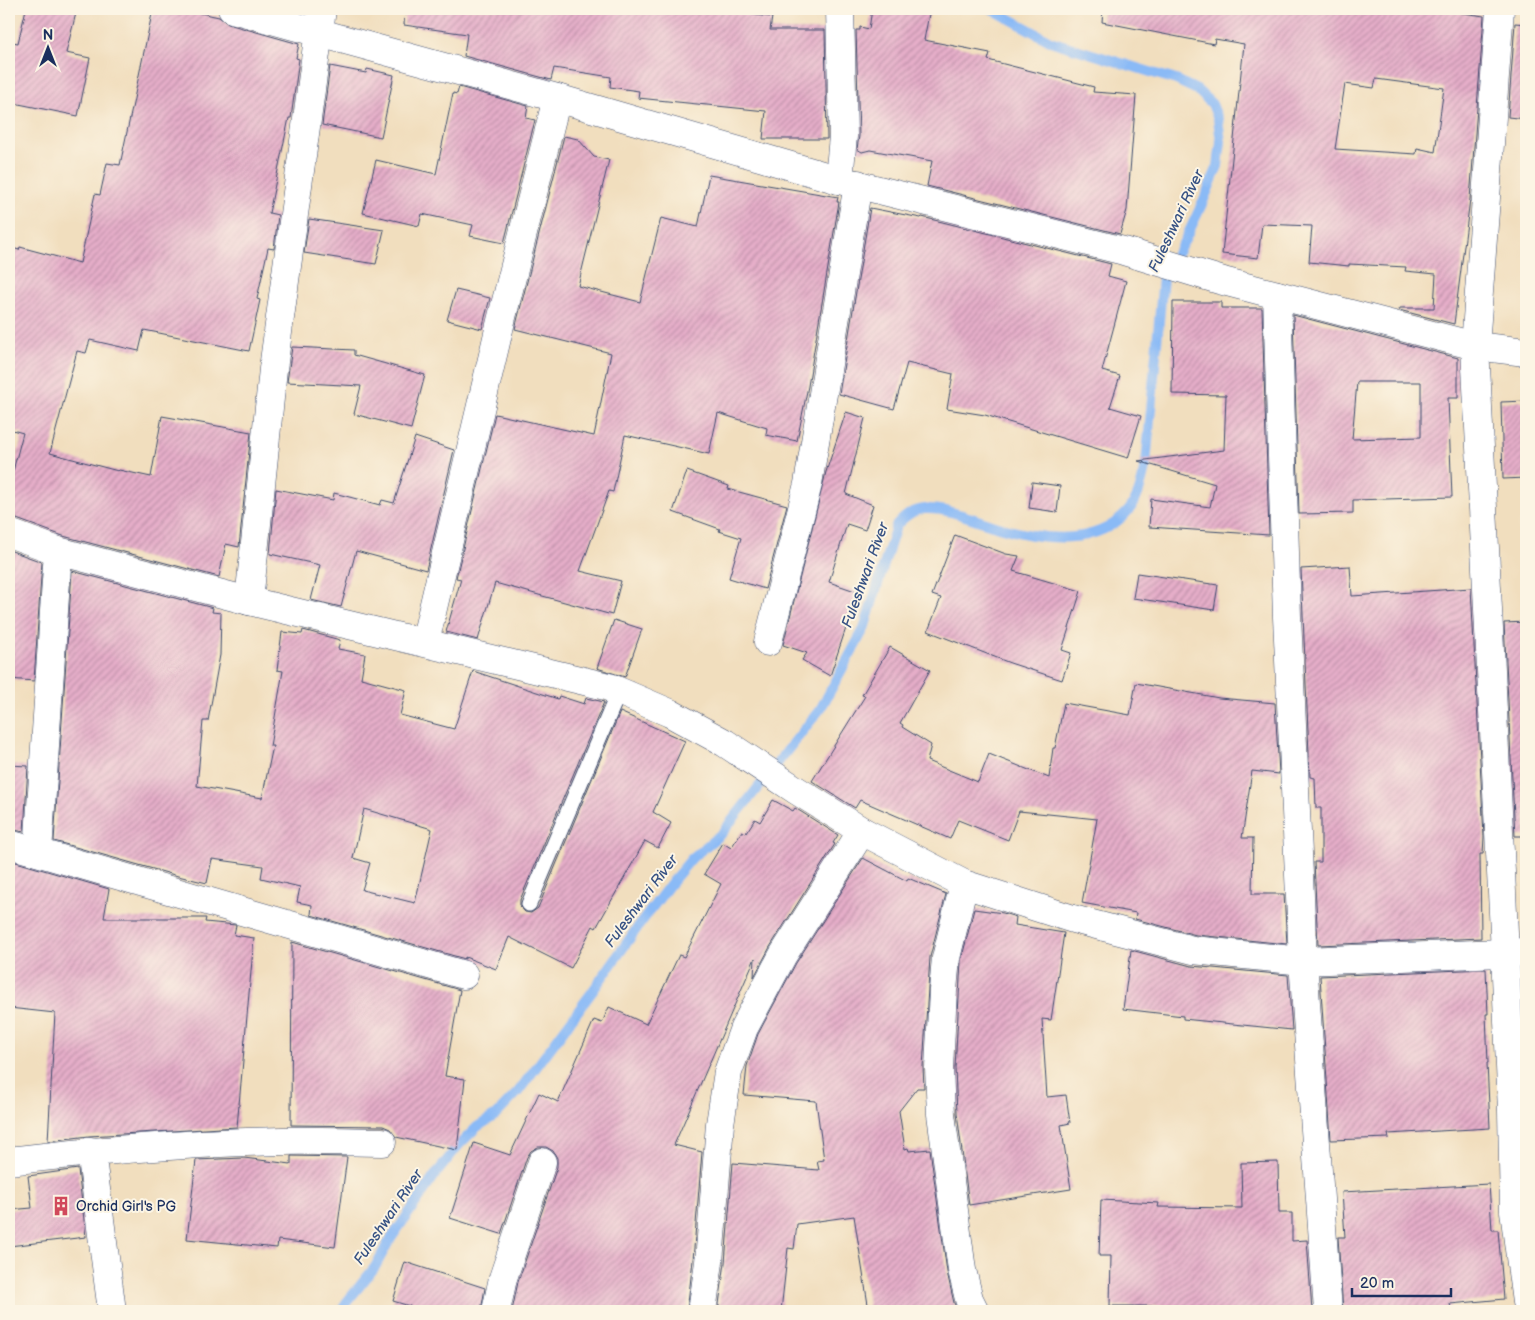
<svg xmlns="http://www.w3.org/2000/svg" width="1535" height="1320" font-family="'Balsamiq Sans',sans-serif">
<defs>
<pattern id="building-hatch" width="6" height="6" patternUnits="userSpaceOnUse" patternTransform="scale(1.25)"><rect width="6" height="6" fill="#e6aec9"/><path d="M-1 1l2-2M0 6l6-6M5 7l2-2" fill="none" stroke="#ba8ea6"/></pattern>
</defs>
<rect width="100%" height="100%" fill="#fcf5e5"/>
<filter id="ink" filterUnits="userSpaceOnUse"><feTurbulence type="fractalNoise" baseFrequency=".02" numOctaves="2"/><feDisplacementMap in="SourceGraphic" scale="10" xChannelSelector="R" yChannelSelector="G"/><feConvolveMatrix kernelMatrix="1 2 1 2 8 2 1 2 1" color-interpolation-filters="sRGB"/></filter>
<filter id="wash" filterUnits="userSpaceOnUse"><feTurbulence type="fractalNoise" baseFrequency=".0096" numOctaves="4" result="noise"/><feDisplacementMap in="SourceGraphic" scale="20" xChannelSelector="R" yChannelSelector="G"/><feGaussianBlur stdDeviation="1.12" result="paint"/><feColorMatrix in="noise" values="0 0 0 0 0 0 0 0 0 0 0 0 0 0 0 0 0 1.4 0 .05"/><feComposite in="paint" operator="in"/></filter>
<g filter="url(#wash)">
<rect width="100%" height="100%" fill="#f1debe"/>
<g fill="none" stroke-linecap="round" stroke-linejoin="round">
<path stroke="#8abaf6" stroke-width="10" d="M342,1311l4,-8 29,-36 13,-24 48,-69 23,-29 18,-18 19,-12 22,-23 74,-100 48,-68 31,-41 21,-25 30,-25 99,-125 43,-79 32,-103c8,-9 16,-16 29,-17 25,-1 52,12 77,19 41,12 96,19 127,-18 11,-13 13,-31 17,-46l17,-187 22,-37 17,-36 16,-38 3,-24 -3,-23 -6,-15 -15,-14 -21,-10 -126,-39 -58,-32"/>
</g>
<g id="blocks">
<g fill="url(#building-hatch)" fill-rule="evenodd">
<path d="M26,9h51l-11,44 24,5 -12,58 -69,-14v-43l3,-17 6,1z"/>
<path d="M153,9h29l37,8 9,7 71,20 -3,14 3,1 -8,59h-2l-20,95 9,2 -4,34 -6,-1 -11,51 3,1 -11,51 -105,-21 -5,21 -49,-11 -4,13 -9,-2 -27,102 68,18 1,-1 32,7 11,-61 89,16 -12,115 -13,-3 -7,33 -156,-41 -49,-18h-5v-32l14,-53 -14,-4v-182l10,3 1,-3 60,16 15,-69 5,1 7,-32 13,2z"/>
<path d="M405,9h318v2l49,6 -2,13h55l2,109h-64l3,-28 -128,-13 1,-7 -29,-4 1,-10 -57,-9 -3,12 -87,-24 3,-22 -63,-9z"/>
<path d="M872,9h58l-6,31 66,13 -2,7 106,27 -1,5 43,3 -9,115 -7,24 -193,-48 5,-25 -62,-11 -8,2 -5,-3 2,-13 -3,-106h4v-3l9,2z"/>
<path d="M1103,9h347l-1,2 35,5 -14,183 -16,125 -55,-14 1,-2h34l2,-34 -31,-3 1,-4 -57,-3v2l-40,-4 3,-36 -50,-2 -4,34 -36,-4 22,-210 -29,-5 -1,5 -112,-22zM1376,79l68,9 -9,64 -18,-4 -1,6 -81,-5 10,-65 29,4z"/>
<path d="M1515,23l11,1v95l-18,-2z"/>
<path d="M330,66l36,7 1,-4 27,6 -13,62 -59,-12z"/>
<path d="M459,87l69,19 -2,12 9,2 -31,123 -34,-7 3,-11 -51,-11 -3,12 -56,-13 13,-53 60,14 17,-81 4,1z"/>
<path d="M564,136l14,3 16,18 15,3 -31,126 62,16 21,-84 37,9 11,-52 129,22 -1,5h2l-31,184 -11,55 -31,-6 1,-7 -49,-15 -9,41 -84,-19 -12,57 -4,-1 -29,80 41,10 -9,34 -117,-32 -17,57 -32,-8 15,-53 -5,-1 39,-164 99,22 17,-83 -96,-24z"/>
<path d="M870,208l51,10 1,-1 189,47 -3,12 18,5 -24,90 18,5 -10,31 31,9 -13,42 -143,-43 -38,-6 6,-35 -46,-11 -13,46 -55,-15z"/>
<path d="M309,219l75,11 -8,34 -72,-11z"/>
<path d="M456,290l34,8 -8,31 -35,-9z"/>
<path d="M1173,302h48v6h41l7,227 -120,-8 2,-28 59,8 5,-23 -77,-23 86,-11 2,-55 -54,-1z"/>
<path d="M1293,315l165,43v40h-10l4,99 -99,3v13l-54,1zM1357,382h64v55l-69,2z"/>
<path d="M292,347l62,3v5l71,20 -14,54 -57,-15 7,-28 -74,-4z"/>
<path d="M1526,401v77l-23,1 -2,-77z"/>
<path d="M846,412l19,6 -19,76 27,11 -8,25 -18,-6 -18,58 29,10 -28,84 -28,-16 5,-7 -24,-8 43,-173z"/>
<path d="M415,437l39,13 -28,120 -70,-19 -15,56 -30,-7 9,-35 -50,-11 6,-65 57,11 1,-7 46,12 2,-5 12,3z"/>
<path d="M687,471l42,15 -1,3 59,16 -22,84 -36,-11 12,-40 -22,-7 1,-2 -47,-17z"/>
<path d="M1032,482l28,4 -3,26 -28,-4z"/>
<path d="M955,535l51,19 13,2 -6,15 68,20 -19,59 9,3 -9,27 -52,-17 -82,-32 13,-33 -9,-3z"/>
<path d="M9,550l33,12 -8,119 -25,-2z"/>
<path d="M1350,566l2,30 119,-8 13,249 -1,17h-3l1,84 -163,7 -4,-83h7v-54h-5l-1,-30 -5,-1 -9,-208z"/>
<path d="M72,571l141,37 -1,4 9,1 -1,42 -12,66h-5l-6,65 65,12 11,-52h-3l13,-75 -6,-1 5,-38 20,2 1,-4 37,10 -2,9 27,5 -4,24 45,12 -6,25 54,14 19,-58 85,28 1,-3 25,8 2,-6 18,4 -84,198v6l5,6 6,1 7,-5 82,-196 65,29 -32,71 18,11 -13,25 -13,-7 -49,87 -3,-2 -22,42 -62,-31 -13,32 -31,-12v2l-154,-44 1,-10 -15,-3 3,-15 -39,-9 2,-12 -51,-7 -5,24 -29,-7 -124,-35zM364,809l68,20 -17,74 -53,-13 8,-27 -17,-5z"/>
<path d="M1137,573l81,12 -4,25 -81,-12z"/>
<path d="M614,620l28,9 -17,48 -28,-9z"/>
<path d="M1526,622v214h-11l-11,-213z"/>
<path d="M890,647l40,23 -30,53 3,2 -1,2 29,18 -4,16 51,21 11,-28 60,24 4,-30h2l9,-45 66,12 6,-32 83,15 56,5 4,71 -27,-3 -10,67h11l-1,56h32l3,50 -91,-9 -61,-16 1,-6 -54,-10 15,-84 -78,-8 -11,29 -50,-20 -8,19 -90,-39 -5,8 -43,-27 53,-85 -3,-1z"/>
<path d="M9,765l19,1 -4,66 -15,-3z"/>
<path d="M773,800l20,11 2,-3 43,27 -5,8 2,1 -65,103 -16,30 1,-19 -81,187 28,7 -9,108 -6,51h-175l6,-29 39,-115v-9l-4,-7 -7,-4h-8l-7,4 -4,6 -26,77 -51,-16 24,-75 36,12 29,-62 19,9 36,-82 8,3 7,-16 37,17 33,-69 5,2 37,-73 -17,-10 19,-31 8,5 11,-17 4,2 9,-14 5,3z"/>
<path d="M863,858l44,23 1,-3 38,16 -16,63 -7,110 1,21h-7l-18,23 6,38 3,-1 1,3 21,-2 17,123 7,31 4,8h-89l-15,-95 -57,8 -3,25 -6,-1 -7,63h-63l7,-48 8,-100 86,7 -2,-9 7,-1 -8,-59 -72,-6 3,-29 11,-32 38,-71z"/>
<path d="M9,860l100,29 -5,29h102l-1,4 31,3 -2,10 20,3 -17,189 -148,9 -41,5 7,-128 -46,-5z"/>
<path d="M974,909l29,4 13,4 -1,8 49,8 -13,87 -9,-1 5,78 19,-2 4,28 -9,2 10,64 -102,16 -12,-92 -2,-45 6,-107z"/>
<path d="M292,942l168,48 -15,86 20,3 -8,71 -61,-13 -6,-8 -7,-3 -92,-1z"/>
<path d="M1131,950l60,16 97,9 4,55 -109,-11v-3l-60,-7z"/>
<path d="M1486,969l2,45h-2l2,49h-1l3,65 -102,6 1,4 -58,2 -11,-164z"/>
<path d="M291,1156l56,1 -12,90 -57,-7 -1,8 -90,-9 9,-79 48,-2 47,6z"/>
<path d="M1278,1162l1,51h13v28l15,-1 5,71h-148v-5h-54l1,-50h-12l2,-56 58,3 -1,4 84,1 -1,-45z"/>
<path d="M78,1169l8,68 -77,9v-36l23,-2 -4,-32z"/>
<path d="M1489,1184l3,46h6l6,69 -54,5 1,4 -21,3h-87l-5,-74h7l-3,-45z"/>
<path d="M405,1262l80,26 -4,23h-55l-33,-10z"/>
</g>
</g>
</g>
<g filter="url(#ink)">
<use href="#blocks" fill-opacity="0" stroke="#3b496c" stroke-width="1"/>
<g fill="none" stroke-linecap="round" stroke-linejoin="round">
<defs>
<path id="service" d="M529,904l90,-213"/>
<g id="minor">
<path d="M232,9l325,89 282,82 285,71 99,30 252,65 51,6"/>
<path d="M1500,9l-25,337 30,607 7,158 2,100 12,91"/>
<path d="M839,180l4,-44 -3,-127"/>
<path d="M1277,295l10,322 16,344 25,350"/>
<path d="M9,533l49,18 191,50 360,86 61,26 55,30 71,47 66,41 102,53 109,35 120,31 110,11 223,-9"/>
<path d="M249,601l24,-232 49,-360"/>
<path d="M425,642l76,-321 56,-223"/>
<path d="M768,642l40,-158 50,-300"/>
<path d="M9,844l455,131"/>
<path d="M38,852l20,-301"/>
<path d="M964,884l-18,74 -3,32 -4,78 2,46 21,156 7,29 6,12"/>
<path d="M91,1151l21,160"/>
<path d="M9,1161c91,-11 182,-18 273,-20 33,-1 67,1 100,1"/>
<path d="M496,1311l7,-33 39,-116"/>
<path d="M702,1311l7,-49 11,-138 8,-52 16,-44 39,-73 79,-124"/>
</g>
</defs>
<use href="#service" stroke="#3b496c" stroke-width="17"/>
<use href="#minor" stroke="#3b496c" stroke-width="29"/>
<use href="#service" stroke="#fff" stroke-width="15"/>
<use href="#minor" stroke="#fff" stroke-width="28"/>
</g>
</g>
<defs>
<symbol id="building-bare" viewBox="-9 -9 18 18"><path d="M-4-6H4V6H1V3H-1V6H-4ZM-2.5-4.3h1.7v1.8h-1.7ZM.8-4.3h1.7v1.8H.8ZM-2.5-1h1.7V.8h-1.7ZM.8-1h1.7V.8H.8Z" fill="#d1495b" stroke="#fcf5e5" stroke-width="2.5" paint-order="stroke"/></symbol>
</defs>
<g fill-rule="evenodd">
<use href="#building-bare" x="47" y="1192" width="28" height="28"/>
</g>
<g text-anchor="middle" stroke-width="4" stroke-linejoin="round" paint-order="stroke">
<g font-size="14" fill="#1b2f5e" stroke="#fcf5e5" text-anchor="start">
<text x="76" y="1211">Orchid Girl's PG</text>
</g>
<g font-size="15" font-style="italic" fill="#375284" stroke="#fcf5e5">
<text transform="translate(1176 221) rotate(-65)" y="5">Fuleshwari River</text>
<text transform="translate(865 575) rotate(-70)" y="5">Fuleshwari River</text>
<text transform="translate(641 901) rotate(-53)" y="5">Fuleshwari River</text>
<text transform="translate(388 1217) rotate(-56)" y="5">Fuleshwari River</text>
</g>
</g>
<rect width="1535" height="1320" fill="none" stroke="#fcf5e5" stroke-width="30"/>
<g transform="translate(48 48)" stroke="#fcf5e5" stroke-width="4" paint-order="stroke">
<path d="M0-4L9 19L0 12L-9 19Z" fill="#1b2f5e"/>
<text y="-8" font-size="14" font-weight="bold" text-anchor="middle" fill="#1b2f5e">N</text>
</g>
<path d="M1352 1288v8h99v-8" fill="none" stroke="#1b2f5e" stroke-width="2.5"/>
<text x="1360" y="1288" font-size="15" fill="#1b2f5e" stroke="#fcf5e5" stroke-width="4" paint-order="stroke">20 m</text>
</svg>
